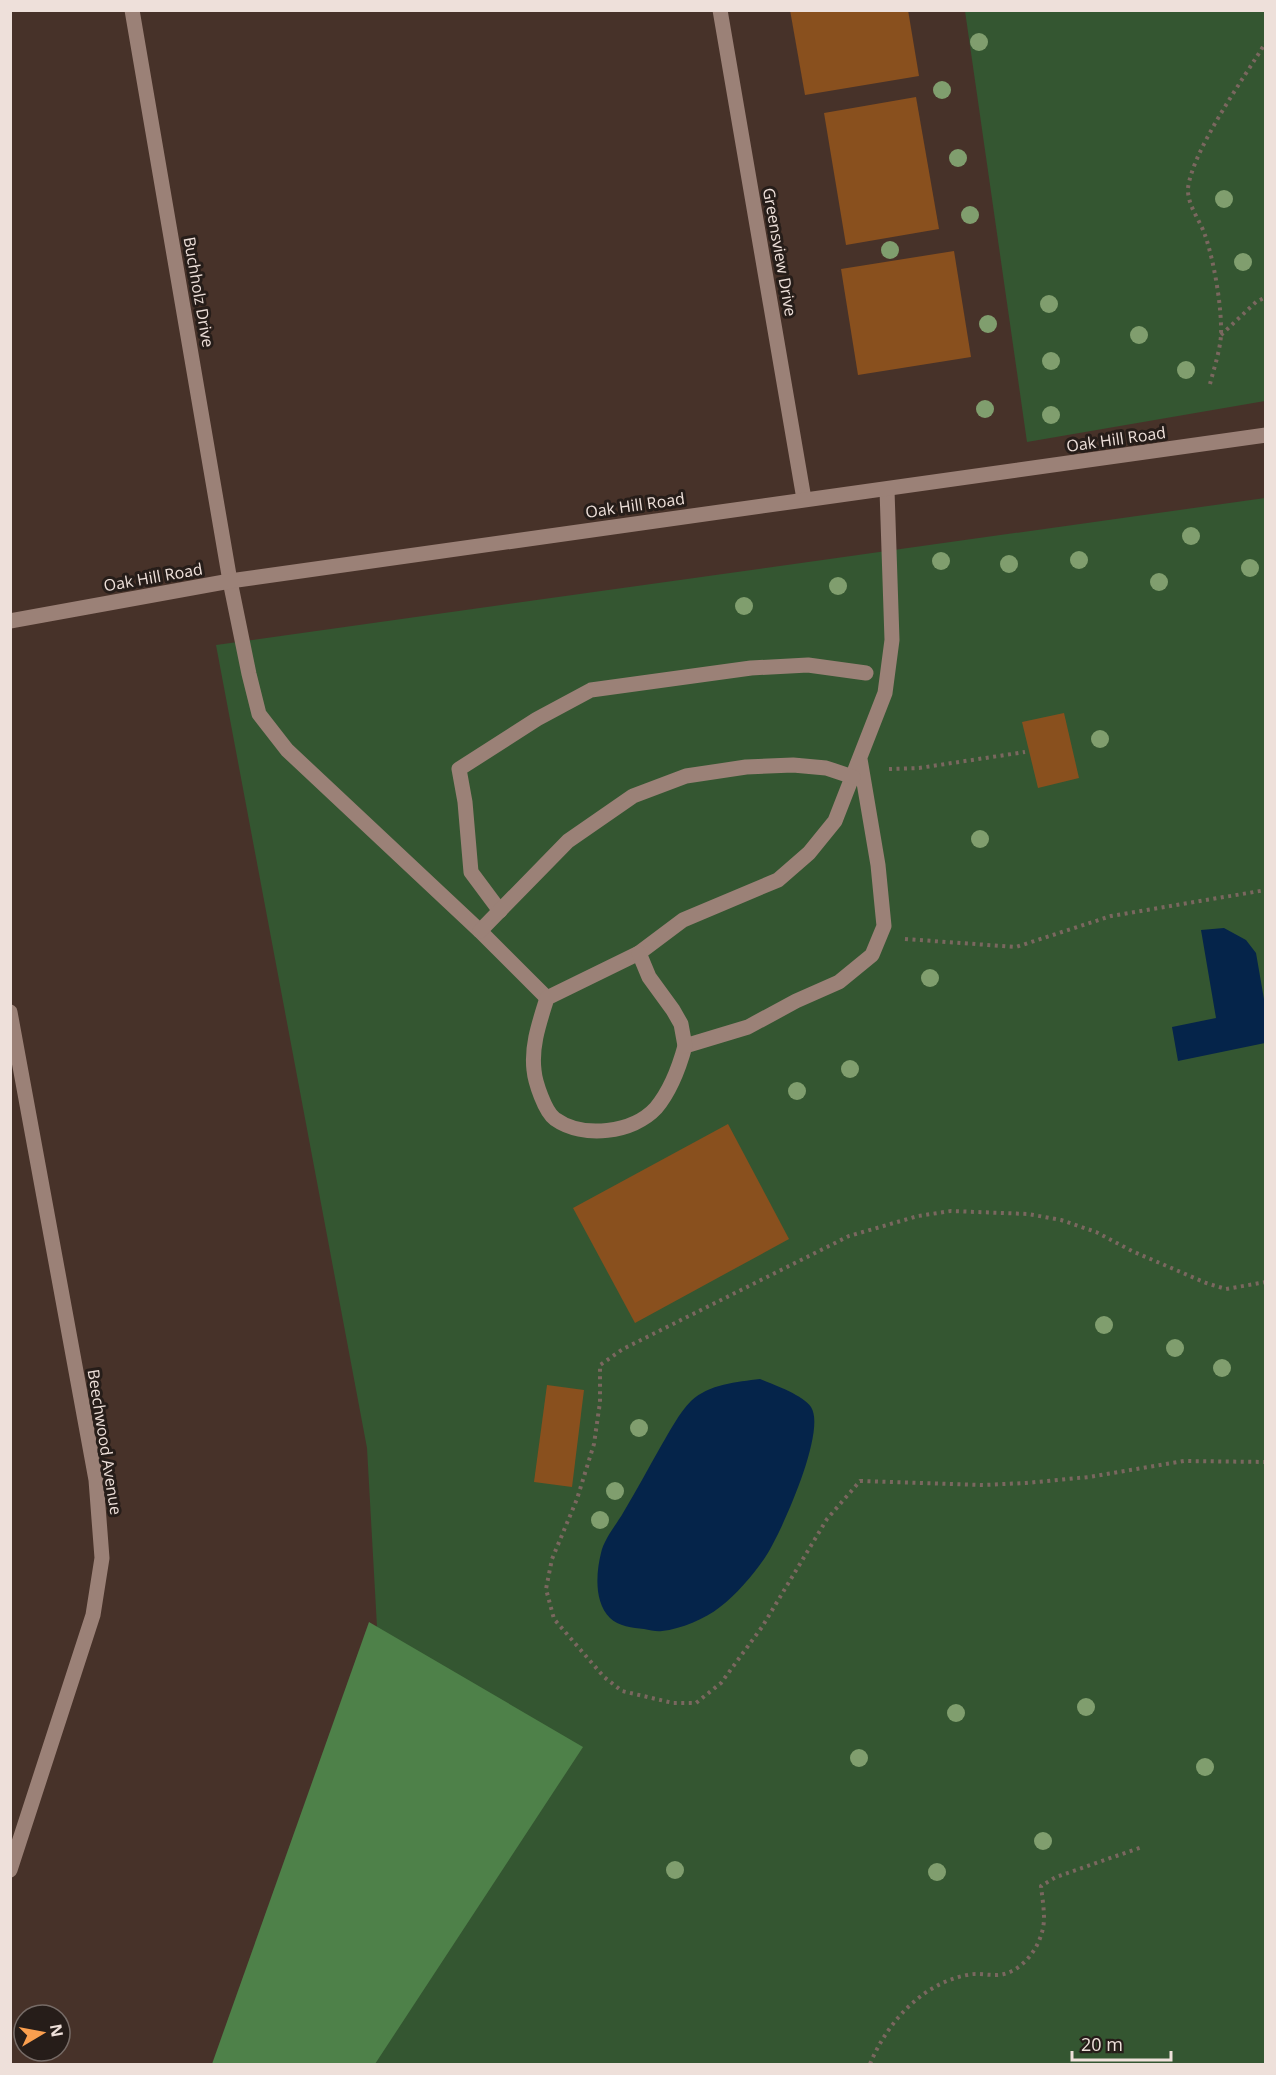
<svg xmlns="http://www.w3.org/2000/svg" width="1276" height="2075" font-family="'Open Sans',sans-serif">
<rect width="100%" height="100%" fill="#473229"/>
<g fill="#345631">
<path d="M965,11h300v390l-238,41z"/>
<path d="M1265,498v1566h-955l78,-240 -21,-376 -151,-803z"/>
</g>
<path fill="#4e8149" d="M369,1622l214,125 -208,317h-163z"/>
<g fill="#05244a">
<path d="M1224,928l22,12 10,13 9,52v38l-87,18 -6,-34 44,-9 -15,-88z"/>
<path d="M760,1379c14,6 43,16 51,28 16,24 -30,126 -45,149 -12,18 -29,38 -46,51 -15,12 -39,22 -58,24 -5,1 -12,-1 -18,-2 -11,-1 -26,-3 -34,-11 -16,-16 -14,-45 -9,-65 3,-14 15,-28 22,-40 13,-22 25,-44 38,-67 9,-15 18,-33 30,-45 18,-17 46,-19 69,-22z"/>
</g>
<g fill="#89501e">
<path d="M790,10h118l11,66 -114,19z"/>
<path d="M916,97l23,132 -93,16 -22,-132z"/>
<path d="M954,251l17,106 -113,18 -17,-106z"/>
<path d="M1064,713l15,65 -41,10 -16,-66z"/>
<path d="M728,1124l61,115 -154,84 -62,-115z"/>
<path d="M547,1385l37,5 -12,97 -38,-5z"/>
</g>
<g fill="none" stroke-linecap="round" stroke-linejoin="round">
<g stroke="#7a675f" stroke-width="4" stroke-dasharray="3 4.5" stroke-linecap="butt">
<path d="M1221,335l35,-33 10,-5"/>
<path d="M1210,384c4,-16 10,-33 11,-49 1,-28 -7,-74 -16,-100 -5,-15 -18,-30 -17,-47 5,-39 56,-110 78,-146"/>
<path d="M889,769l30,-1 106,-16"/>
<path d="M905,939l111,8 95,-31 155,-26"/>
<path d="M1266,1282l-40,7 -20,-6 -74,-32 -36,-19 -35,-12 -33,-6 -77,-3 -33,5 -69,20 -226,113 -23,16v37l-6,42 -17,55 -25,60 -6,30 8,30 50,58 18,14 51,12h23l25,-20 41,-56 65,-108 33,-38 123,4 43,-2 63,-6 95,-16 82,1"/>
<path d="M870,2064c17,-41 51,-80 97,-89 12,-3 25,2 37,-1 23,-6 40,-33 40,-56 0,-11 -2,-22 -3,-32l15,-9 86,-30"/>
</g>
<g stroke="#9b8177" stroke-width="15">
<path d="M230,581l19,93 10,40 28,36 193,181 67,67"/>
<path d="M860,759l18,106 6,61 -12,29 -33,27 -43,19 -48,26 -63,19c-6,22 -14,44 -29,62 -23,25 -73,31 -101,11 -10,-7 -20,-37 -21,-49 -3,-25 6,-49 13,-72l92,-45 44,-33 95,-40 31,-27 26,-32 50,-128 7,-53 -5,-150"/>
<path d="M500,911l-29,-39 -6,-70 -6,-33 78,-50 54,-29 160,-22 57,-3 58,8"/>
<path d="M480,931l88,-90 65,-45 53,-20 60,-9 47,-2 33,3 27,9"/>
<path d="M639,953l10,24 24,33 8,14 4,22"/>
</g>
<g stroke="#9b8177" stroke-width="15">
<path d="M132,10l98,571"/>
<path d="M720,10l84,489"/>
<path d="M10,1012l86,468 6,78 -9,57 -83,255"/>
</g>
<path stroke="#9b8177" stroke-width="15" d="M10,621l220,-40 1036,-146"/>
</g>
<g fill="#809e6e">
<circle cx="979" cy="42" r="9"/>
<circle cx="942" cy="90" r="9"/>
<circle cx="958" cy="158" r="9"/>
<circle cx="1224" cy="199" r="9"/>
<circle cx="970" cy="215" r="9"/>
<circle cx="890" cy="250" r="9"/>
<circle cx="1243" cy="262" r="9"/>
<circle cx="1049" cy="304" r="9"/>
<circle cx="988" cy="324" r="9"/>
<circle cx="1139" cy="335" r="9"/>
<circle cx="1051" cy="361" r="9"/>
<circle cx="1186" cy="370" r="9"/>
<circle cx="985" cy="409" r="9"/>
<circle cx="1051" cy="415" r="9"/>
<circle cx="1191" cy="536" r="9"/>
<circle cx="1079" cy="560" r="9"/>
<circle cx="941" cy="561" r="9"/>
<circle cx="1009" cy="564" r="9"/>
<circle cx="1250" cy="568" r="9"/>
<circle cx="1159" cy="582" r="9"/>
<circle cx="838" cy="586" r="9"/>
<circle cx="744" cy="606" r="9"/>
<circle cx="1100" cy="739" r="9"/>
<circle cx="980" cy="839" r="9"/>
<circle cx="930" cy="978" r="9"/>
<circle cx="850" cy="1069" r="9"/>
<circle cx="797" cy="1091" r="9"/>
<circle cx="1104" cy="1325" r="9"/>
<circle cx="1175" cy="1348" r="9"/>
<circle cx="1222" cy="1368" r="9"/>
<circle cx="639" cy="1428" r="9"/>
<circle cx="615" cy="1491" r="9"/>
<circle cx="600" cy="1520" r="9"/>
<circle cx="1086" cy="1707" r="9"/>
<circle cx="956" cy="1713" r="9"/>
<circle cx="859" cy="1758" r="9"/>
<circle cx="1205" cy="1767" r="9"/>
<circle cx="1043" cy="1841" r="9"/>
<circle cx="675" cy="1870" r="9"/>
<circle cx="937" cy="1872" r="9"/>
</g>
<g text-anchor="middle" stroke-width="6" stroke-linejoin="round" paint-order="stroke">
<g font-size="16" fill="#eee0da" stroke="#261d19">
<text transform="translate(780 252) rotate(80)" y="6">Greensview Drive</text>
<text transform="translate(199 292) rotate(80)" y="6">Buchholz Drive</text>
<text transform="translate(1116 439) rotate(-8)" y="6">Oak Hill Road</text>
<text transform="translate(635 505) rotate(-8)" y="6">Oak Hill Road</text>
<text transform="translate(153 577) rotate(-10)" y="6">Oak Hill Road</text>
<text transform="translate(105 1442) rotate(81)" y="6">Beechwood Avenue</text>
</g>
</g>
<rect width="1276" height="2075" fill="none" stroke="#eee0da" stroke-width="24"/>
<g transform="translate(42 2033) rotate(80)"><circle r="28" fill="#261d19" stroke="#766b66" stroke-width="1.5"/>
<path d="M0-4.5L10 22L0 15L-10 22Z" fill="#fa9f4f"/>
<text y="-9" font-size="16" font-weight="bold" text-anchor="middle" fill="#eee0da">N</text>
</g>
<path d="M1072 2051v9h99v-9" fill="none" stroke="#eee0da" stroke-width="3"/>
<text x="1081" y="2051" font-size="18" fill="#eee0da" stroke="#261d19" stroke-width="4.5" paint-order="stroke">20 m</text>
</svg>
